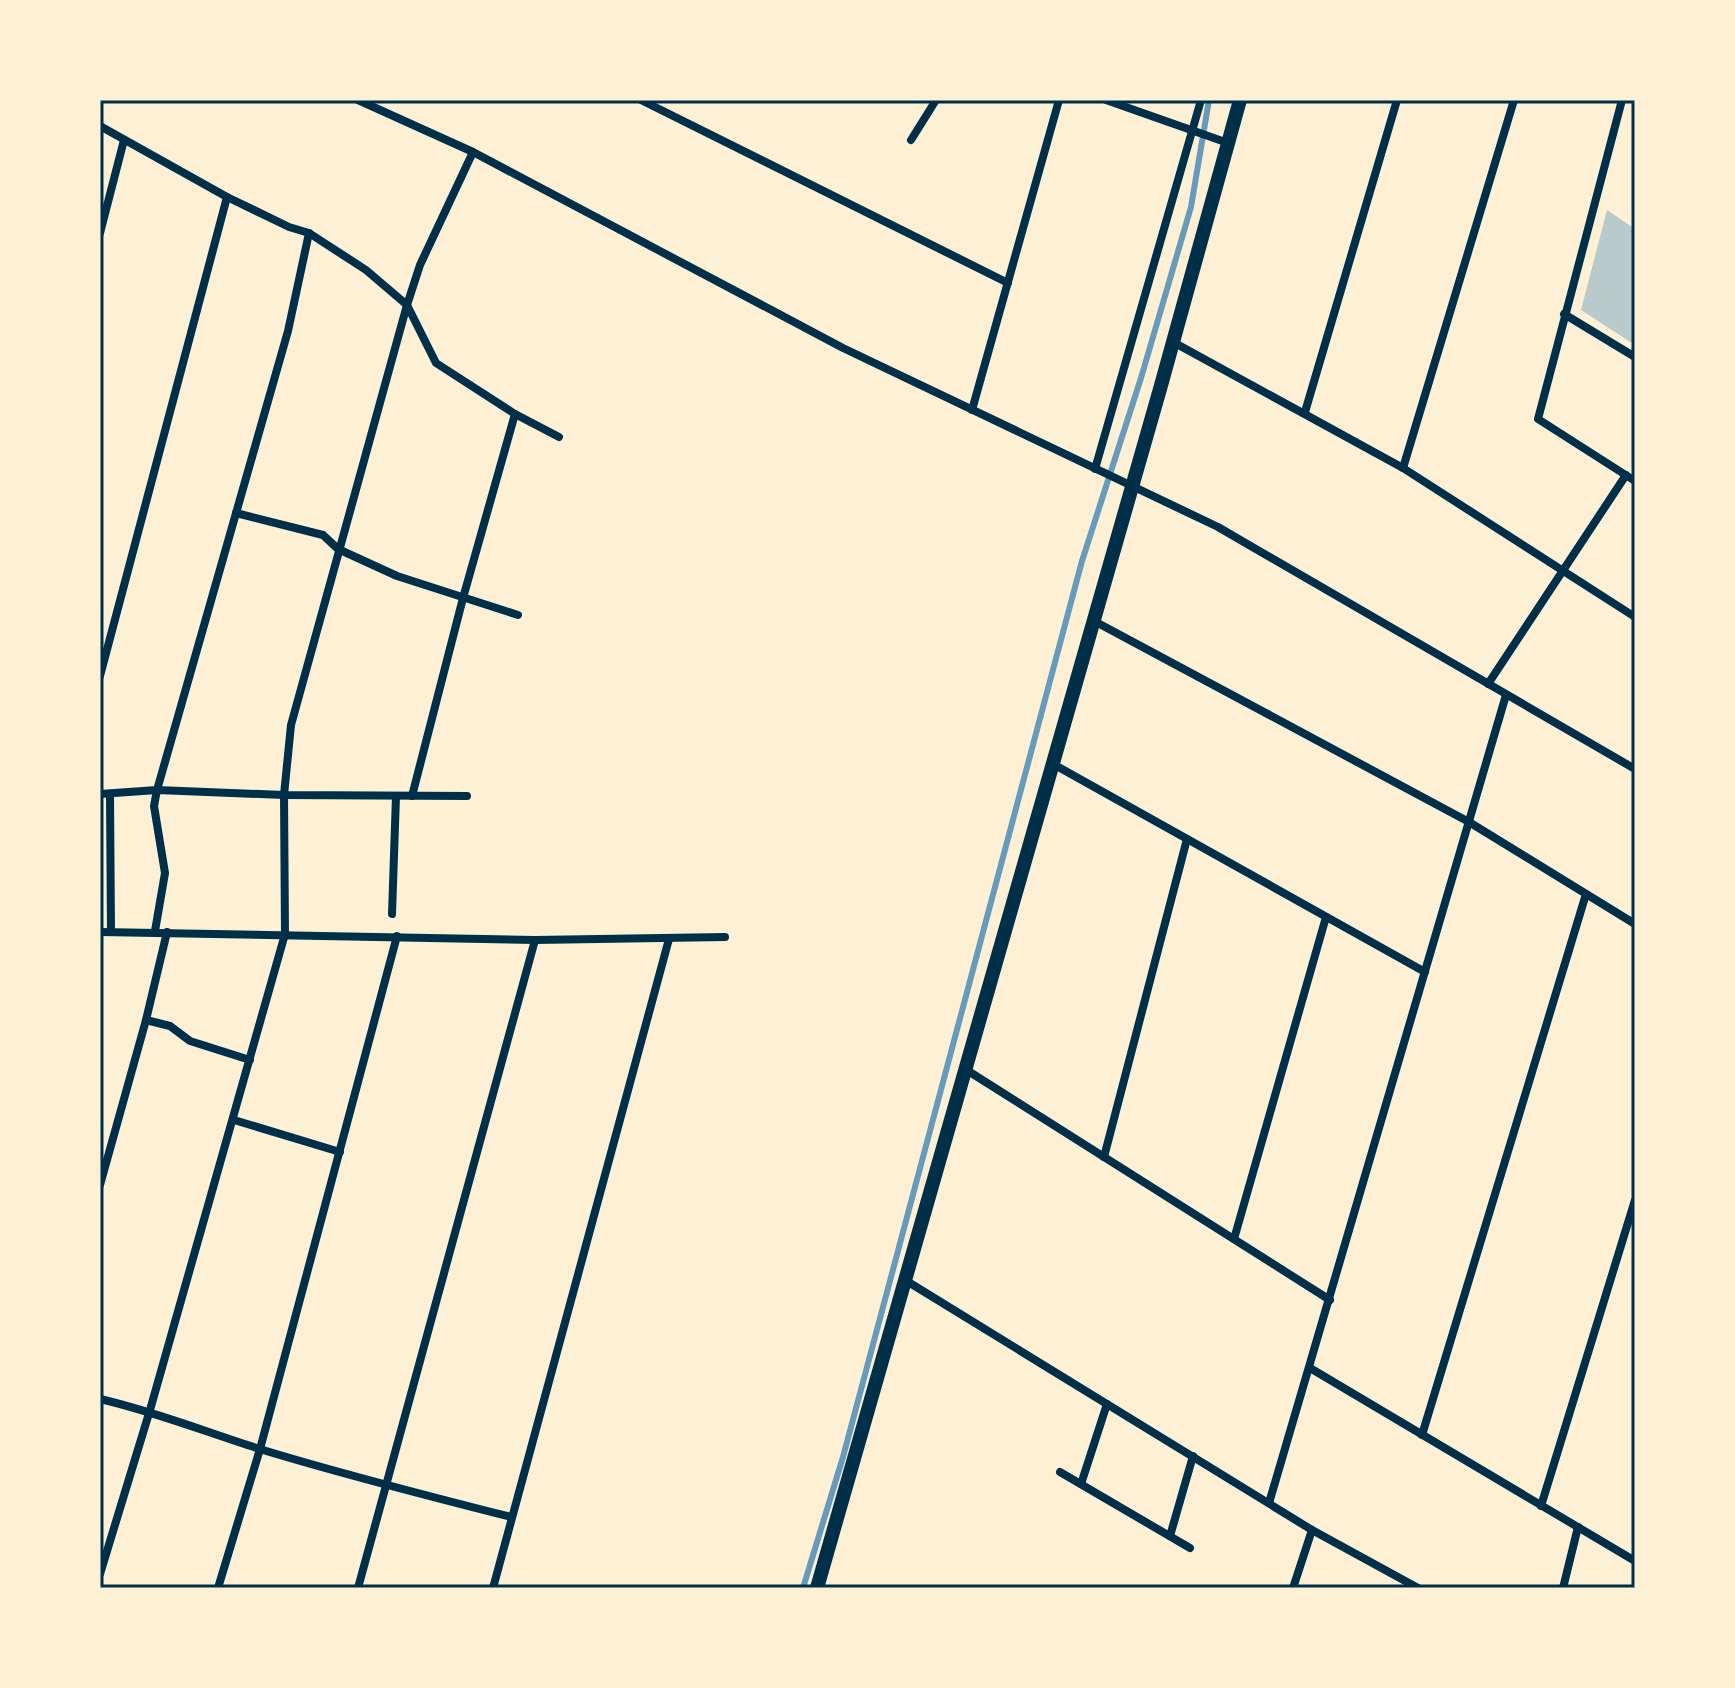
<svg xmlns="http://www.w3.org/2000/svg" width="1735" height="1688" font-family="Ubuntu,sans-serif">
<rect width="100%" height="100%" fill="#fdf0d5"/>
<path fill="#b9caca" d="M1607,210l28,19v116l-54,-35z"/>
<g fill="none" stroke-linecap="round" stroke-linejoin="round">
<path stroke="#669bbc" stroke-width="6" d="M803,1588l40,-131 239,-896 59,-183 50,-171 18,-107"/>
<g stroke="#003049" stroke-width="8">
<path d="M358,100l115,52 370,196 375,179 417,242"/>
<path d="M641,100l367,183"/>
<path d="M1106,100l122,43"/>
<path d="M1622,100l-84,319 97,62"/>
<path d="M100,126l127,71 62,30 20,6 57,37 41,35 29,58 79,51 44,23"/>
<path d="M911,140l25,-40"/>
<path d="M100,233l24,-93"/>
<path d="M1564,314l71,43"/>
<path d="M1173,342l230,126 232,149"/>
<path d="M972,410l87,-310"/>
<path d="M1305,412l92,-312"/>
<path d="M1403,468l111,-368"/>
<path d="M1095,469l106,-369"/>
<path d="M236,513l87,22 15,14 59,27 121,39"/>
<path d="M1094,621l375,201 166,102"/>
<path d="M100,676l127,-479"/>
<path d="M1488,684l138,-209"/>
<path d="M1053,764l372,208"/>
<path d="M100,794l57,-4 127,5 183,1"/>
<path d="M110,795l1,136"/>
<path d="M412,796l51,-198 52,-184"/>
<path d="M392,914l4,-118"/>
<path d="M155,931l10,-58 -11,-67 3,-16 131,-459 21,-98"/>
<path d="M100,932l435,8 190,-3"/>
<path d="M146,1020l24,6 20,15 60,19"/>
<path d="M965,1069l365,231"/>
<path d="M234,1120l106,32"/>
<path d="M1104,1157l83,-318"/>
<path d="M100,1185l46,-165 21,-88"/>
<path d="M1234,1239l92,-322"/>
<path d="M905,1280l407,250 106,58"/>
<path d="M1310,1368l325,193"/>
<path d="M100,1399c57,13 108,34 163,51 82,25 165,46 248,67"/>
<path d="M1422,1435l164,-541"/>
<path d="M1060,1472l130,76"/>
<path d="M1081,1484l26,-80"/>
<path d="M1269,1503l237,-808"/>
<path d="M1541,1506l94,-306"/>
<path d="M1170,1536l23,-80"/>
<path d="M100,1574l50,-164 135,-476 -1,-139 7,-70 116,-420 13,-40 53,-113"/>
<path d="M218,1588l42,-139 137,-513"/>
<path d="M358,1588l177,-648"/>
<path d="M493,1588l176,-649"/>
<path d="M1293,1588l19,-58"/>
<path d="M1563,1588l15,-61"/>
</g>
<path stroke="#003049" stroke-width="14" d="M817,1588l343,-1199 80,-289"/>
</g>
<rect width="1735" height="1688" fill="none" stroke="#fdf0d5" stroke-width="204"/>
<rect x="102" y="102" width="1531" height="1484" fill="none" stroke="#003049" stroke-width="3"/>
</svg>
